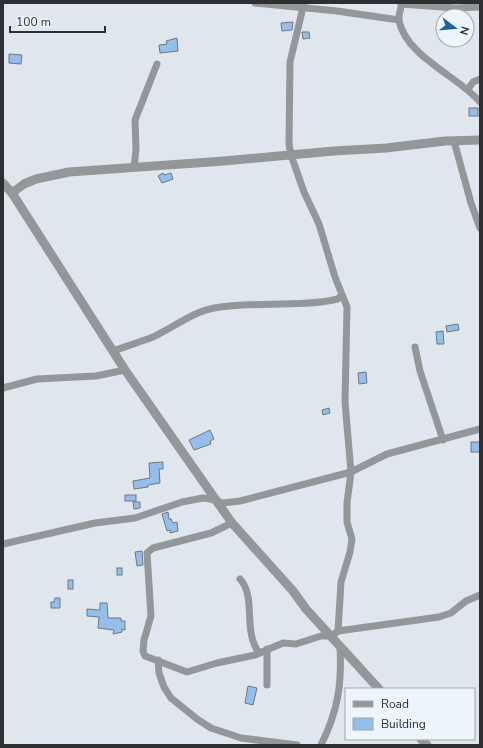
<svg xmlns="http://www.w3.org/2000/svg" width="483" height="748" font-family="'Nunito Sans',sans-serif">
<rect width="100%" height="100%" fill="#e0e6ed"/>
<g fill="#93bfea" stroke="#72777d">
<path d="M293,22l-1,8 -10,1 -1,-8z"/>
<path d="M302,32h7l1,6 -7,1z"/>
<path d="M177,38l1,13 -18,2 -1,-8 8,-1 -1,-3z"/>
<path d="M9,54l13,1 -1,9 -12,-1z"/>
<rect x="469" y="108" width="9" height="8"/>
<path d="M163,173l1,2 7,-2 2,6 -11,4 -4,-7z"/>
<path d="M458,324l1,6 -12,2 -1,-6z"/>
<path d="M443,331l1,13h-7l-1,-12z"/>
<path d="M366,372l1,11 -8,1 -1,-11z"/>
<path d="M329,408l1,5 -7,2 -1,-5z"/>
<path d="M210,430l4,9 -4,2 1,3 -17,6 -5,-10z"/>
<rect x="471" y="442" width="9" height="10"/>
<path d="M163,462v7h-4l1,14 -12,2v2l-14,2 -1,-8 17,-3 -1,-15z"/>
<rect x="125" y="495" width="11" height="6"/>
<path d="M133,502h7v6l-6,1z"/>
<path d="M168,512l1,7h2l2,4 4,-1 1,9 -8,2v-3l-3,1 -5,-17z"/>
<path d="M142,551l1,14 -6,1 -2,-14z"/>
<rect x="117" y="568" width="5" height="7"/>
<rect x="68" y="580" width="5" height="9"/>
<path d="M55,598h5v10h-9v-6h3z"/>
<path d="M100,603h7l1,15h13v3h4v9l-3,-1v3l-9,2 1,-4 -16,-2 1,-11 -12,-1v-7l13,1z"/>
<path d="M248,686l9,2 -4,17 -8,-2z"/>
</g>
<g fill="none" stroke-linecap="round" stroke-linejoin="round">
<g stroke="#949799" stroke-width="7">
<path d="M255,3l82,8 62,9"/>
<path d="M304,3l-14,59 -1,82 2,11 13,37 15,32 16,53 12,30 -2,95 6,70 -4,31v19l5,17 -2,13 -9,30 -3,49"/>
<path d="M402,3c-1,5 -4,13 -3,18 8,36 59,55 81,81"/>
<path d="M401,4l55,4 24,-1"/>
<path d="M468,89l5,-7 7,-3"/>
<path d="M454,141l17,62 9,25"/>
<path d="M134,168l2,-19 -1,-29 22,-56"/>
<path d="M415,347l5,24 23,69"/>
<path d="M113,351c14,-5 27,-9 40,-14 20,-9 39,-25 61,-29 40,-7 83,0 124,-9l3,-4"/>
<path d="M3,388l34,-9 59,-3 29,-6"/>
<path d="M232,523l-21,10 -58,15 -6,5 4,63 -7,24 -1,11 2,5 42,16 30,-9 38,-8 28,-12 13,1 25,-8h11l6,-5 101,-14 12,-4 15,-12 14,-6"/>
<path d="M3,544l92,-21 40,-5 47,-16 21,-4 7,1 13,4 17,-2 111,-29 36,-18 93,-25"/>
<path d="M240,579c17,19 2,50 19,74"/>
<path d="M158,660l1,13 5,14 7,11 26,21 14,9 30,10 56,7"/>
<path d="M267,685v-36"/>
<path d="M321,745c17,-34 21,-61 19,-98"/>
</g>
<g stroke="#949799" stroke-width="9">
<path d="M3,183l9,10 113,177 107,153 61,68 13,18 73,80"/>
<path d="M12,193l12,-9 12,-5 33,-7 155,-11 110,-10 52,-3 59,-7 35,-1"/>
<path d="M421,739l6,6"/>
</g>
</g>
<rect width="483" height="748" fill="none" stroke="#2d2f32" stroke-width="8"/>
<rect x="345" y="688" width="130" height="52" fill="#edf4fa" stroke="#a0a5aa"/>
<rect x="353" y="701" width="20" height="6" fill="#949799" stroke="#a0a5aa"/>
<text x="381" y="708" font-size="12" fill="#2d2f32">Road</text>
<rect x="353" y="718" width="20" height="12" fill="#93bfea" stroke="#a0a5aa"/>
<text x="381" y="728" font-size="12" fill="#2d2f32">Building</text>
<g transform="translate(455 28) rotate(106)"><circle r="19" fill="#edf4fa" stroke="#a0a5aa"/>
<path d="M0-3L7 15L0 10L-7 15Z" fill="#216297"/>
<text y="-6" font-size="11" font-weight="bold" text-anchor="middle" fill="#2d2f32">N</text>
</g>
<path d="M10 26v6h95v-6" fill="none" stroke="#2d2f32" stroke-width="2"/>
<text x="16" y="26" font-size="12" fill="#2d2f32" stroke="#edf4fa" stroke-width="3" paint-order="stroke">100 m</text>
</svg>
